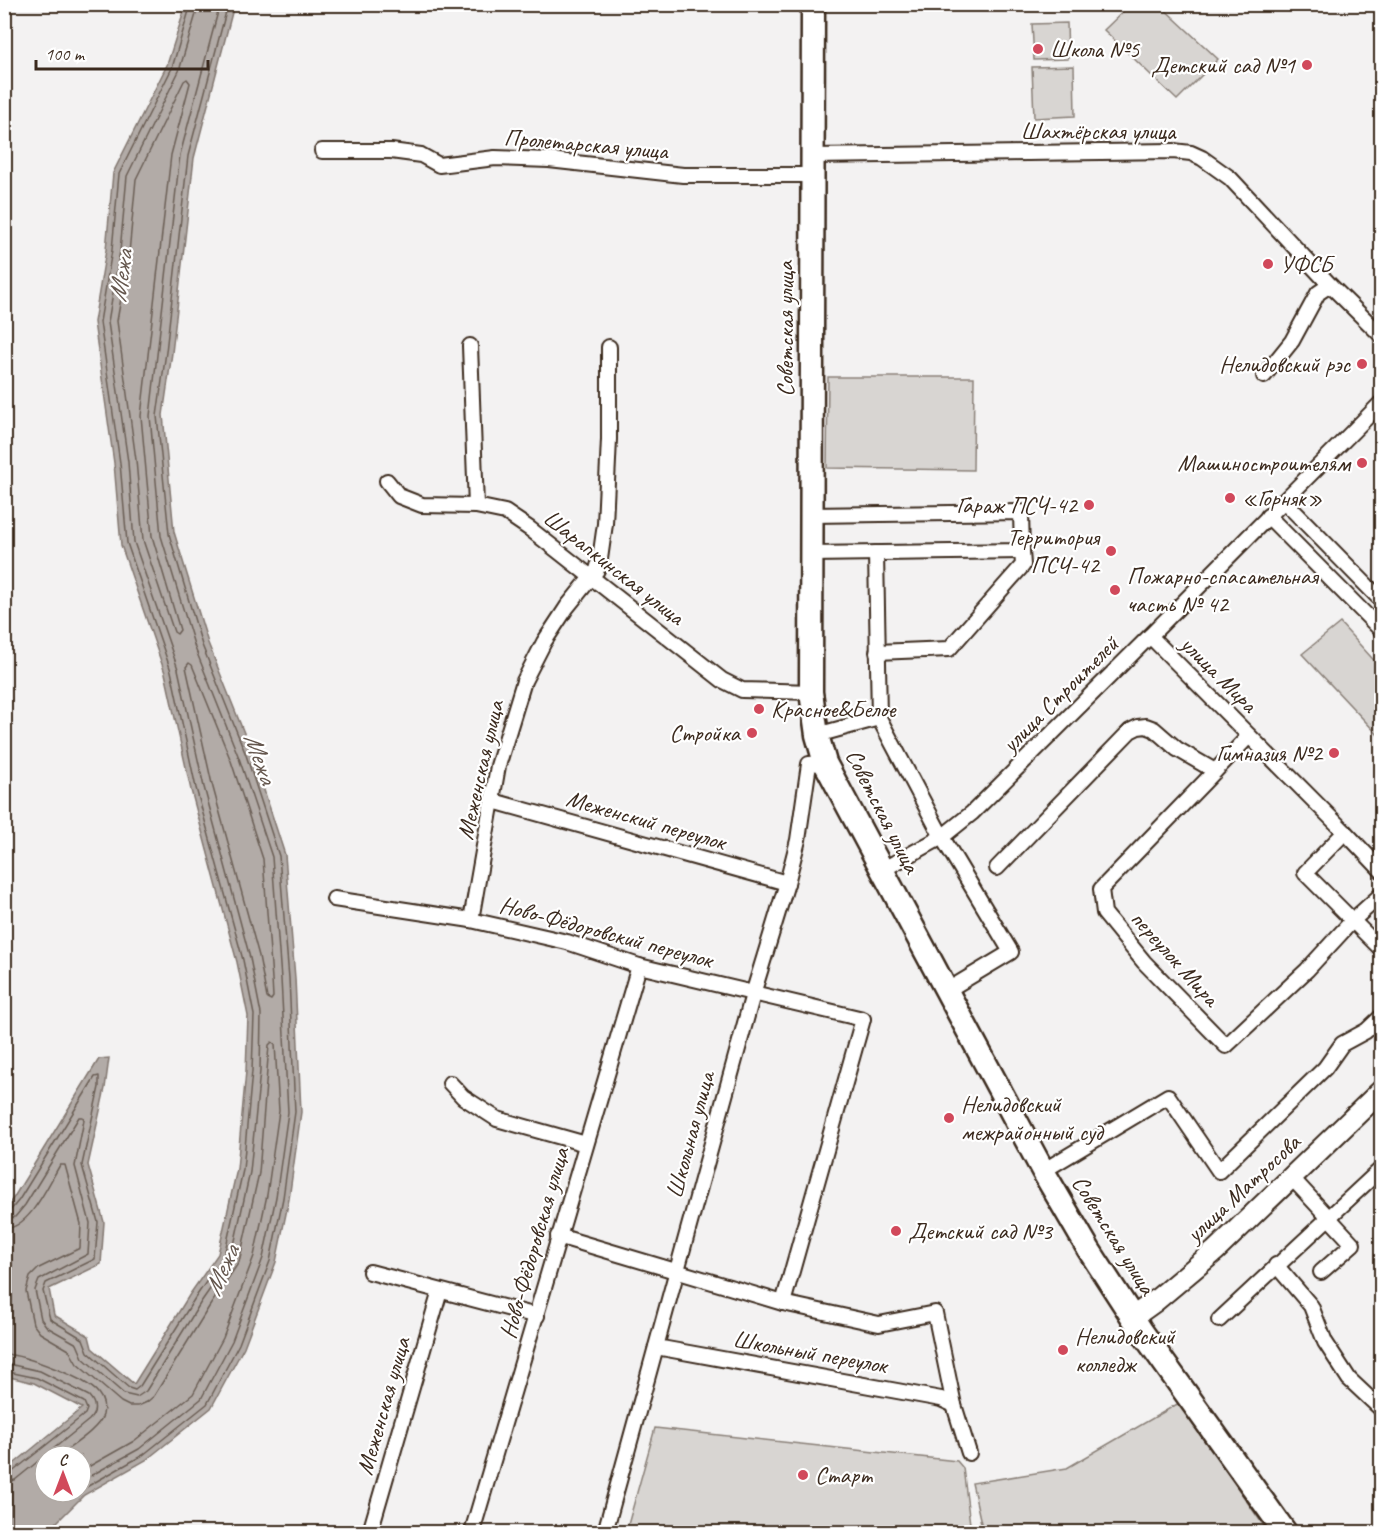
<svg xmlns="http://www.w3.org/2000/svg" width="1386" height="1537" font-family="Caveat,sans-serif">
<rect width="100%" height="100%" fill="#f3f2f2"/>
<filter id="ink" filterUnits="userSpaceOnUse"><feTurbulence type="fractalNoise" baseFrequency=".0167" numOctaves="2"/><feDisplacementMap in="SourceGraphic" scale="12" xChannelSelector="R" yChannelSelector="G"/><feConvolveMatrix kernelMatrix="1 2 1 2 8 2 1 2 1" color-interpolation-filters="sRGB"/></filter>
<g filter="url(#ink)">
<g fill="#d8d5d2" stroke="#8a8078" stroke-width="1.5">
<path d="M1130,5h30l58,54 -41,41 -73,-70z"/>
<path d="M1067,23l1,36 -34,1 -2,-36z"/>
<path d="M1074,66l1,50 -41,2 -2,-51z"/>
<path d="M828,377h146l-1,93 -146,-2z"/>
<path d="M1340,623l41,45v70l-79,-84z"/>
<path d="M1179,1403l89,129h-285l-11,-49 95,-15z"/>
<path d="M655,1428l302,33 6,7 8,64h-345z"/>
</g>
<path fill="#b2aba7" stroke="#827770" stroke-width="1.5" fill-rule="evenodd" d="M186,5h48l-40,153 -22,195 -9,62 11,117 34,111 44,110 33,102 10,123 6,134 -12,87 -13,63 -32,85 -33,61 -65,52 -62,35 -37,37h-42v-61l77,-63 -48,-25 -29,-7v-167l9,-12 85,-138 10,-1 -4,30 -17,77 16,57 -3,42 -52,25 5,26 35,21 3,12 42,36 56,-90 28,-40 19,-85 9,-98 2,-55 -11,-54 -46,-172 -26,-117 -44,-128 -7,-82 -20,-141 12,-72 7,-77 54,-108zM45,1456h36v36h-36z"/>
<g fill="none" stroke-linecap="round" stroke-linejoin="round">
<g stroke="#6b5e55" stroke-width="1.5">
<path d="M187,79l3,4 -19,72 -30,261 11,120 28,94 -3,4 -3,-2 -31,-92 -7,-80 -19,-139 12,-68 7,-74 48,-98z"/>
<path d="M189,663l3,2 39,96 32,98 9,120 1,18 -2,3 -4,-2 -8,-42 -47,-172 -26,-117z"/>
<path d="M4,1212l6,-1 9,-11 76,-123 4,-1v11l-17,78 16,57 -3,37 -49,24 -3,8 7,28 33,20 5,13 41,36 6,2 5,-4 55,-88 29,-42 19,-86 9,-99 2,-56 -11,-55 -47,-172 -25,-117 -44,-128 -7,-80 -20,-141 12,-72 7,-76 53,-106 19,-64"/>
<path d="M4,1220l11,-3 10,-12 54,-88h4l1,3 -9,46 15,57 -2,31 -49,26 -4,10 6,29 6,8 30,17 6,14 41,36 13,3 9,-6 55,-89 30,-43 19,-87 10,-101 1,-57 -11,-56 -46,-171 -26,-118 -44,-127 -6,-80 -20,-140 12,-71 7,-75 52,-105 20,-67"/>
<path d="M4,1229c26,-1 44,-44 56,-64h5l16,59 -1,24 -41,20 -9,9 -4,14 7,33 7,9 29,17 8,14 44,38 8,4h9l9,-4 7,-6 55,-89 30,-45 20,-89 10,-128 3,-3 3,2 4,67 -12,84 -13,61 -31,82 -30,56 -59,47 -53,30"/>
<path d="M4,1354c21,1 82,24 94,39 5,6 7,14 5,22 -4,14 -32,31 -44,41"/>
<path d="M4,1363l36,8 49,25c7,8 8,16 0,24l-74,60 -11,3"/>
<path d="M4,1371l33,7 47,24 3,7 -2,5 -74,59 -7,2"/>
<path d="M81,1481l58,-32 62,-50 31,-58 31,-83 13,-61 12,-85 -7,-133 -9,-122 -33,-99 -44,-110 -34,-112 -11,-120 30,-261 40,-151"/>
<path d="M81,1490l62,-35 64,-51 32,-60 31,-83 13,-63 12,-86 -6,-134 -10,-122 -33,-101 -44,-110 -33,-111 -12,-118 9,-64 22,-196 40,-152"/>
</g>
<defs>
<g id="street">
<path d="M322,151h69l30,4 18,10 56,-7 54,2 134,15h130"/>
<path d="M813,156l360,-5 18,2 11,5 28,20 100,107 52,51"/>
<path d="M470,346l6,160"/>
<path d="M1264,376l28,-35 26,-48 12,-8"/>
<path d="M387,481l12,15 23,9 54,1 29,6 25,17 192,151 20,10 69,2"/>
<path d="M1284,501l98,100"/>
<path d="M1268,516l114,115"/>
<path d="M876,553l3,165 63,119 69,115 -65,39"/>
<path d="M811,554l211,-3 -1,-39 -210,3"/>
<path d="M1150,636l195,196 37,39"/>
<path d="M877,652l72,-3 74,-84 -1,-14"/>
<path d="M817,735l62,-17"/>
<path d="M1249,736l-148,153 3,24 40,49 82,84 81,-76 46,-50 29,-26"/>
<path d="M493,801l294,82"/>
<path d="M1345,832l-40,41 77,77"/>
<path d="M997,868l133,-137 8,-4 8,-1 8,3 23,20 38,22"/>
<path d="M882,870l60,-33 30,-24 178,-177 232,-234"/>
<path d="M334,899l137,21 96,22 72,24 224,53 -80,284"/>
<path d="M471,920l27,-154 26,-85 20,-39 23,-35 30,-37 3,-11 5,-35 4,-85v-92"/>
<path d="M450,1083l13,14 34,22 89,25"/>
<path d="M1043,1171l125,-75 51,75 106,-103 17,-24 24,-13 16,-15"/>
<path d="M1292,1178l61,66 -32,28"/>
<path d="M558,1236l225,67 96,21 56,-11 19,92 15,48"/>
<path d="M1276,1265l35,41 14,36 24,37 33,31"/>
<path d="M370,1272l167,44"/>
<path d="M1219,1320l163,-152"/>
<path d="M656,1347l285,52 13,6"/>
<path d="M370,1532l70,-241"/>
<path d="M472,1532l167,-566"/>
<path d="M605,1532l148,-538 34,-111 11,-43 11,-76 16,-1"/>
</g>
<path id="secondary" d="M1133,1317l21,-15 61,-51 167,-161"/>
<path id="primary" d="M813,4l-2,688 6,43 8,28 218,408 46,79 53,82 143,200"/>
</defs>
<use href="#street" stroke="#3b2a1e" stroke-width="18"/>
<use href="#secondary" stroke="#3b2a1e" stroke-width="24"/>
<use href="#primary" stroke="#3b2a1e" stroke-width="27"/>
<use href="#street" stroke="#fff" stroke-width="14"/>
<use href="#secondary" stroke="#fff" stroke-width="20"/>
<use href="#primary" stroke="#fff" stroke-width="22"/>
</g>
</g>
<g fill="#d1495b" stroke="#fff" stroke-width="2">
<circle cx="1038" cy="49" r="6"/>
<circle cx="1307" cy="65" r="6"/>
<circle cx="1268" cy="264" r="6"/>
<circle cx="1362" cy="364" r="6"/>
<circle cx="1362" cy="463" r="6"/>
<circle cx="1230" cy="498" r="6"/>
<circle cx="1089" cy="505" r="6"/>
<circle cx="1111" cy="551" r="6"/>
<circle cx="1115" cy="590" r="6"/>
<circle cx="759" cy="709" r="6"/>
<circle cx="752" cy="733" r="6"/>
<circle cx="1334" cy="753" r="6"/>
<circle cx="949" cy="1118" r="6"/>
<circle cx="896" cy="1231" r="6"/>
<circle cx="1063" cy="1350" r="6"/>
<circle cx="803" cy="1475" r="6"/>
</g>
<g text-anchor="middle" stroke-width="4.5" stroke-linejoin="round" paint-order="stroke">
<g font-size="24" fill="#3b2a1e" stroke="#fff" text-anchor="start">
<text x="1050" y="57">Школа №5</text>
<text x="1295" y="73" text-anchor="end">Детский сад №1</text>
<text x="1280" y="272">УФСБ</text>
<text x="1350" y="372" text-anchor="end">Нелидовский рэс</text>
<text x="1350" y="471" text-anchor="end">Машиностроителям</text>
<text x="1242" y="506">«Горняк»</text>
<text x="1077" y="513" text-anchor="end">Гараж ПСЧ-42</text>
<text x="1099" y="545" text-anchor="end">Территория<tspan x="1099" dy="28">ПСЧ-42</tspan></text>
<text x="1127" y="584">Пожарно-спасательная<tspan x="1127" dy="28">часть № 42</tspan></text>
<text x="771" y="717">Красное&amp;Белое</text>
<text x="740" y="741" text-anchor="end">Стройка</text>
<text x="1322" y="761" text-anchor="end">Гимназия №2</text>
<text x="961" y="1112">Нелидовский<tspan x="961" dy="28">межрайонный суд</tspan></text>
<text x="908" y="1239">Детский сад №3</text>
<text x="1075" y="1344">Нелидовский<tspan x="1075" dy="28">колледж</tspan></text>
<text x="815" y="1483">Старт</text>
</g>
<g font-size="24" fill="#3b2a1e" stroke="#fff">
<text x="1098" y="139">Шахтёрская улица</text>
<text transform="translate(586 144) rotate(5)" y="8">Пролетарская улица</text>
<text transform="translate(785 329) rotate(-90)" y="8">Советская улица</text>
<text transform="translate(614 567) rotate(38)" y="8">Шарапкинская улица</text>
<text transform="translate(1219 674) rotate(45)" y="8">улица Мира</text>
<text transform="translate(1060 694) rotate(-45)" y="8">улица Строителей</text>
<text transform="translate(480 770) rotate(-77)" y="8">Меженская улица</text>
<text transform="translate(883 811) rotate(63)" y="8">Советская улица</text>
<text transform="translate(646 820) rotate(16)" y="8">Меженский переулок</text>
<text transform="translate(606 932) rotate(15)" y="8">Ново-Фёдоровский переулок</text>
<text transform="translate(1175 958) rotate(48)" y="8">переулок Мира</text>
<text transform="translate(690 1135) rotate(-75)" y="8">Школьная улица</text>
<text transform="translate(1243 1188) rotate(-43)" y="8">улица Матросова</text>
<text transform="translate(1114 1235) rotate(58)" y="8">Советская улица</text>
<text transform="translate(534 1243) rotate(-74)" y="8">Ново-Фёдоровская улица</text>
<text transform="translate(810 1352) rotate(10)" y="8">Школьный переулок</text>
<text transform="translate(383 1406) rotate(-74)" y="8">Меженская улица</text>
</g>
<g font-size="26" font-style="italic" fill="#65574e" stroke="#fff">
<text transform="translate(120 276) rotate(-82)" y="9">Межа</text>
<text transform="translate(261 758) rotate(70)" y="9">Межа</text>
<text transform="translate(221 1270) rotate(-66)" y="9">Межа</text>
</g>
</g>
<rect width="1386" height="1537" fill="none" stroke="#fff" stroke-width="24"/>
<rect x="12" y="12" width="1362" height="1513" fill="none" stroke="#3b2a1e" stroke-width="2" filter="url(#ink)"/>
<g transform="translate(63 1474)"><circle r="28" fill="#ffffff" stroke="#b1aaa5" stroke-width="1.5"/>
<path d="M0-4.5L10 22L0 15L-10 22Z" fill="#d1495b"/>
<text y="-9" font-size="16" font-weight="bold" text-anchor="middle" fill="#3b2a1e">С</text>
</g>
<path d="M36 60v9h172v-9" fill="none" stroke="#3b2a1e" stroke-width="3"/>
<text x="45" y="60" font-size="18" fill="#3b2a1e" stroke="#ffffff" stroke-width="4.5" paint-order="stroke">100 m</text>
</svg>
